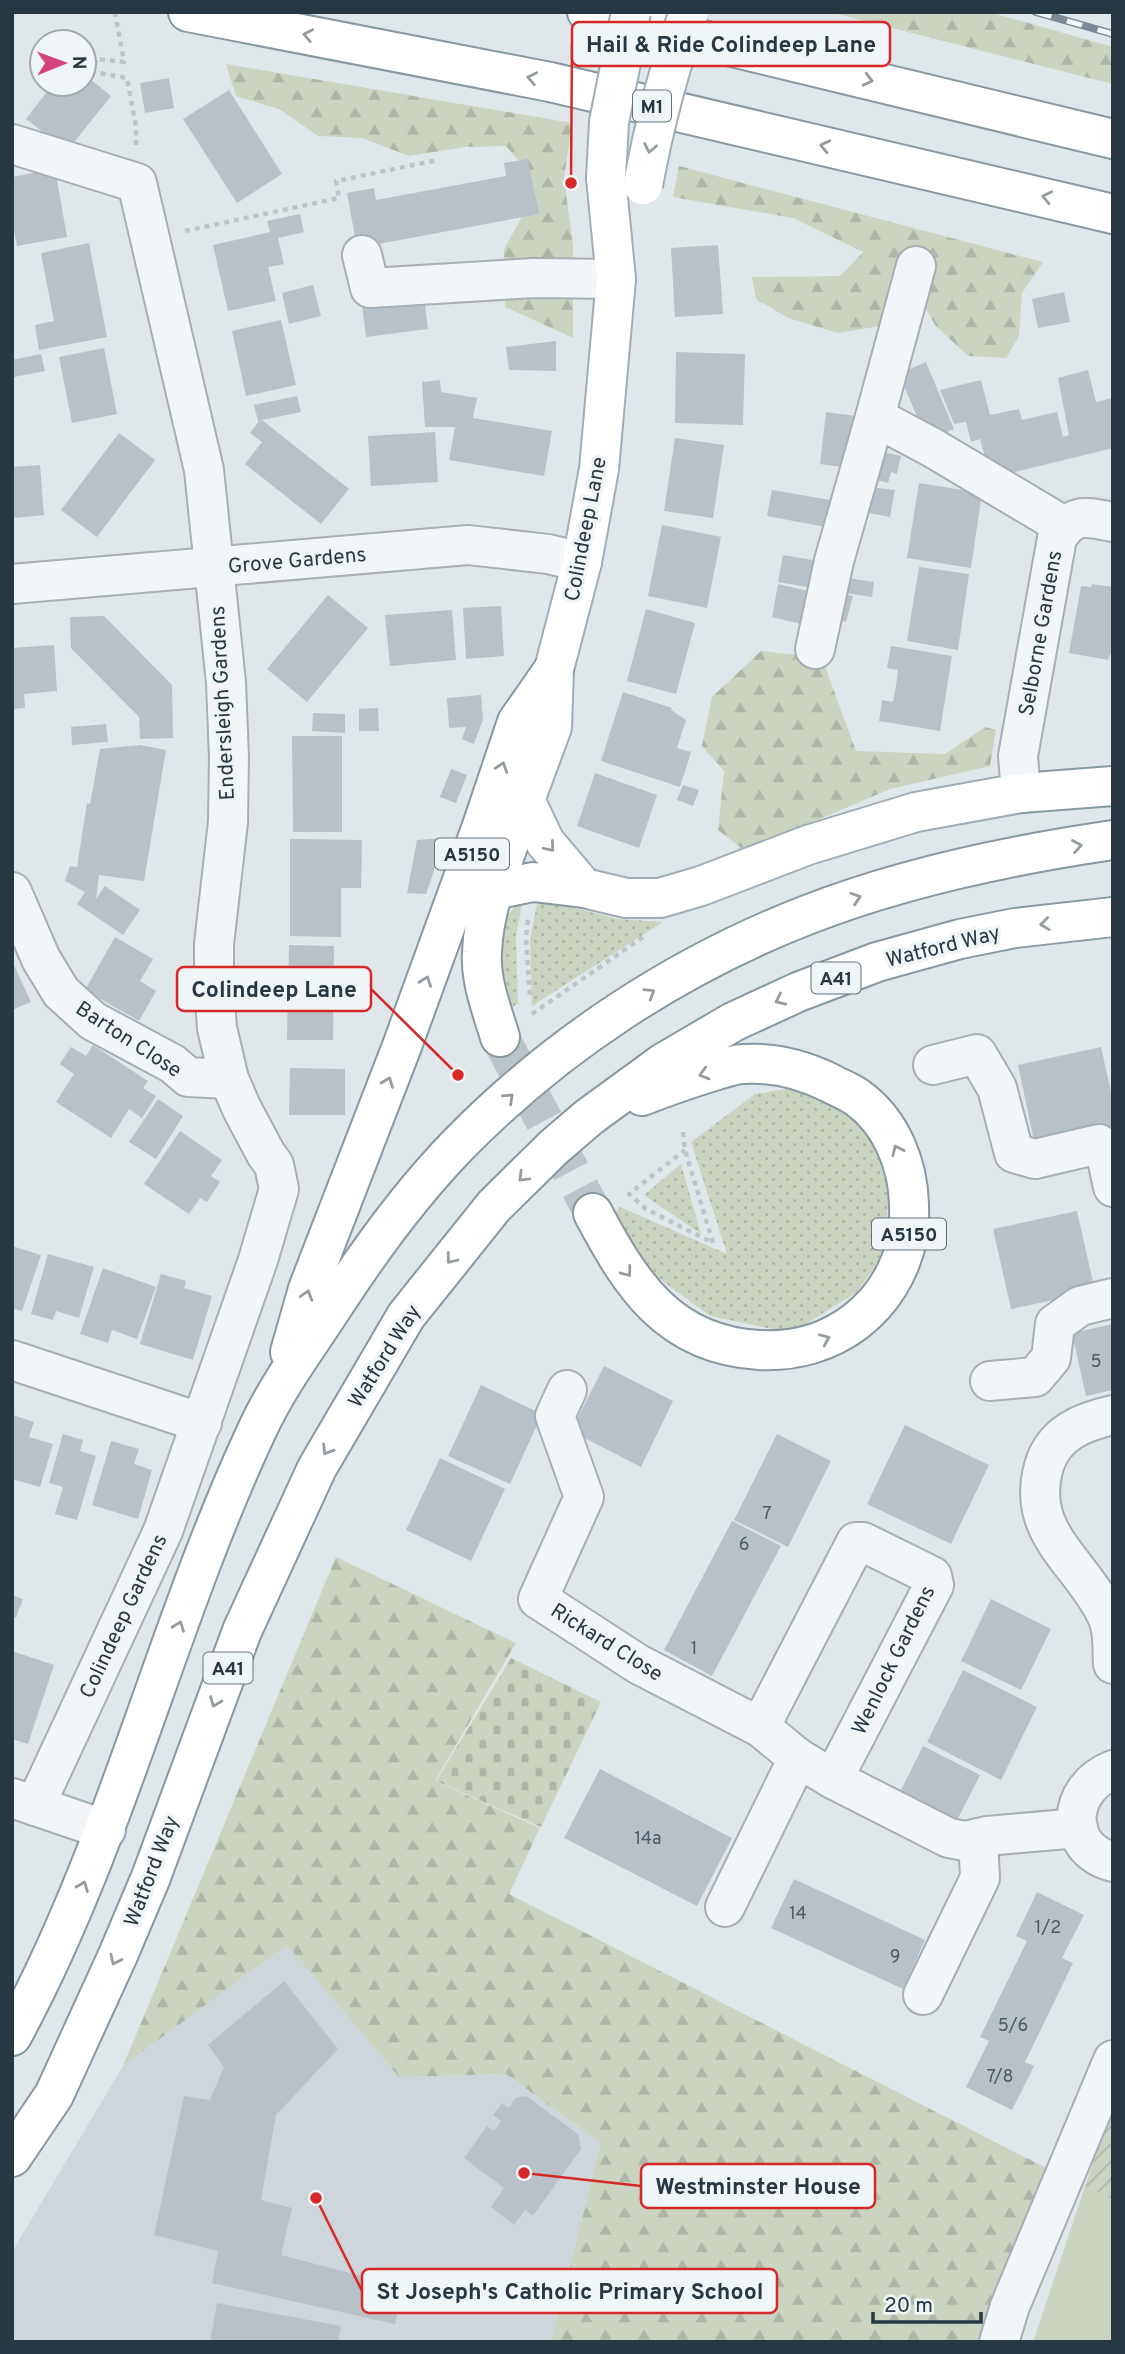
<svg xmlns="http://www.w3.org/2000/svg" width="1125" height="2354" font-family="Overpass,sans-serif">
<defs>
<pattern id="grass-dots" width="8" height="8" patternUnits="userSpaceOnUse" patternTransform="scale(1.75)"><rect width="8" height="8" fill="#cbd4c1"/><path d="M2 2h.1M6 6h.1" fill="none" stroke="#aeb7a7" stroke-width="1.8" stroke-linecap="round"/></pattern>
<pattern id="forest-firs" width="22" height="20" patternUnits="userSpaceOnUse" patternTransform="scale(1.75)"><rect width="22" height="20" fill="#cbd4c1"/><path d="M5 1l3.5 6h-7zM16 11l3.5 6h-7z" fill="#aeb7a7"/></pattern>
<pattern id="cemetery-stones" width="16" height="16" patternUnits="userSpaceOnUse" patternTransform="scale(1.75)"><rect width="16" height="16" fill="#cbd4c1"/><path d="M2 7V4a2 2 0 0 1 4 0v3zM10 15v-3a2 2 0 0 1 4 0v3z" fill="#aeb7a7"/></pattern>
<pattern id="garden-furrows" width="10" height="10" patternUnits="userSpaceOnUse" patternTransform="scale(1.75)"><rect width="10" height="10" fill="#cbd4c1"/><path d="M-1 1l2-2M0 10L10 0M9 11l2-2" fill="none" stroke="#aeb7a7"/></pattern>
</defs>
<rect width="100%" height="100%" fill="#e0e7ea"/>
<path fill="#ced6dc" d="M287,1945l112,132 107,-3 95,69 -50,199h-539v-90l111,-186z"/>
<g fill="url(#grass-dots)">
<path d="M523,899l-7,37 2,67 -14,11 -10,-61 7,-31z"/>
<path d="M538,899l80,20 45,3 -131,84 -2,-67z"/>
<path d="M799,1087l52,30 25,30 13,46 -5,61 -28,39 -65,40 -81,-17 -57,-42 -42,-56 9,-11 107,47 -36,-112 64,-48z"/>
<path d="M681,1164l20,70 -57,-39z"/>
</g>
<g fill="url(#forest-firs)">
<path d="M829,12h160l124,35v37z"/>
<path d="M226,64l346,59 -8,55 9,68v92l-68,-31 -1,-58 29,-52 -9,-30 -18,-21 -41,1 -56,9 -47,-18 -44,-2 -39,-27 -43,-13z"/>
<path d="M679,166l364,96 -21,31 -3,43 -13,22 -38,-2 -33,-31 -13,-23 -30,22 -54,9 -50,-15 -32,-19 -4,-22 88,-1 23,-24 -70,-34 -120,-21z"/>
<path d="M761,651l61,7 34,93 89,3 40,-27 11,3 -6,36 -100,23 -105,45 -44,14 -23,-18 6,-59 -22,-25 10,-49z"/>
<path d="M336,1557l180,86 -81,138 105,47 -31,66 545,278 -67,170h-436l50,-199 -95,-69 -107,3 -112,-132 -164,121z"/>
</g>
<path fill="url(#cemetery-stones)" d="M511,1658l90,44 -60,125 -105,-46z"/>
<path fill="#cbd4c1" d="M1085,2186l28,14v142h-80z"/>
<path fill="url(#garden-furrows)" d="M1113,2106v94l-28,-14z"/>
<g fill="#b7c1c7">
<path d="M84,74l27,22 -44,55 -41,-32 27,-35h31z"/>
<path d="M169,78l5,30 -29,5 -5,-30z"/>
<path d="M229,90l53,84 -45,29 -54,-84z"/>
<path d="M528,159l11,55 -182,34 -10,-55 27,-5 2,12 130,-24 -2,-13z"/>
<path d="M55,169l12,68 -50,9 -5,-26v-43z"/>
<path d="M300,214l4,18 -26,6 6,26 -16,3 8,34 -48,10 -15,-66 57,-13 -3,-11z"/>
<path d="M89,243l18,94 -68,13 -4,-25 19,-4 -13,-68z"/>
<path d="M718,245l5,69 -48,3 -4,-69z"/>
<path d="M313,285l8,31 -32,8 -7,-31z"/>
<path d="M1064,292l6,30 -32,6 -6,-29z"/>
<path d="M424,297l4,32 -62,8 -4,-32z"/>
<path d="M281,320l15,65 -50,11 -14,-65z"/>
<path d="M556,341v30l-47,-1 -3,-23z"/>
<path d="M104,348l13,66 -45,9 -13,-66z"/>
<path d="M676,352l69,2 -2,71 -68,-2z"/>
<path d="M41,354l4,17 -31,6 -2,-17z"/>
<path d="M926,362l28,67 -27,11 -28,-66z"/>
<path d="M1088,370l8,32 17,-4v50l-114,28 -12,-11 -7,-26 -9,3 -5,-20 -12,2 -14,-34 41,-10 9,35 29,-6 3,11 35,-8 6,25 6,-2 -11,-57z"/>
<path d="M440,380l1,12 36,6 -4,20 79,13 -8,45 -95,-16 6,-33h-30l-3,-45z"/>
<path d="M297,396l4,16 -39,8 87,69 -28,35 -76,-60 17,-22 -12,-9 9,-12h-1l-4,-16z"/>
<path d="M826,412l30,4 -7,52 -29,-4z"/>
<path d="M435,432l3,50 -67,4 -3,-50z"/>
<path d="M119,433l36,27 -58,77 -36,-27z"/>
<path d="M675,438l49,7 -11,73 -49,-7z"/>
<path d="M878,451l23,5 -4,18 -6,-2 -3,11 -16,-4z"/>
<path d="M40,465l4,50 -32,3v-51z"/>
<path d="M919,483l63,10 -11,75 -64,-10z"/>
<path d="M869,487l26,3 -5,27 -26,-5z"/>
<path d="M772,490l64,11 -5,27 -64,-12z"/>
<path d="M662,525l59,12 -14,71 -59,-12z"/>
<path d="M783,555l35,6 -5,27 -35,-6z"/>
<path d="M919,567l50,7 -11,76 -51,-9z"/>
<path d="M841,577l33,5 -2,15 -33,-5z"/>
<path d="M778,584l34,8 -7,33 -33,-8z"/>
<path d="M1092,584l21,3v67h-3l-2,6 -39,-7 12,-67 10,1z"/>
<path d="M837,592l16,4 -7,26 -15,-5z"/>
<path d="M328,595l40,33 -61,74 -40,-33z"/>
<path d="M501,606l3,50 -38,3 -3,-51z"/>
<path d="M646,609l49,14 -19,71 -49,-13z"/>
<path d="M452,610l4,50 -66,6 -5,-51z"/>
<path d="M104,616l68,69 1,53 -33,1 -1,-22 -68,-69 -1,-31z"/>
<path d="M54,645l3,46 -33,3 1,14 -13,1v-61z"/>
<path d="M891,646l61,10 -12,75 -61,-10 3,-21 11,2 3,-16 2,-16 -11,-2z"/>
<path d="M623,692l49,16 -1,2 15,10 -9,28 14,4 -11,35 -79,-26z"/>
<path d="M481,695l2,24 -9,25 -12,-5 4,-12 -17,1 -2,-30z"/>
<path d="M378,708l1,23h-20v-22z"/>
<path d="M313,713l32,1v19l-33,-2z"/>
<path d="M106,724l2,18 -36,3 -1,-18z"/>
<path d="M292,736h50v96h-49z"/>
<path d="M140,745l26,5 -22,131 -45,-6 -3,24 9,-13 35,24 -17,25 -46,-31 8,-12 -20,-11 5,-15 7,1 10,-64 3,1 10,-55z"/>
<path d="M451,769l16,6 -11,28 -16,-6z"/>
<path d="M595,773l62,22 -18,53 -62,-22z"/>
<path d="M683,785l16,5 -6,16 -16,-6z"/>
<path d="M445,838l-19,56 -19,-1 10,-53z"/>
<path d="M290,839l72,1 -1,48h-20v49l-51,-1z"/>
<path d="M115,937l38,22 -13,22 16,10 -17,30 -54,-31z"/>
<path d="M289,945l45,1 -1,94h-46z"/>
<path d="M12,961l19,41 -19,8z"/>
<path d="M93,1045l55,36 -5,7 13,8 -14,22 -13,-9 -18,29 -55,-36 18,-28 -14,-10 11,-17 15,9z"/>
<path d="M1101,1047l12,54v28l-78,16 -17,-80z"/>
<path d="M290,1068l55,1v46h-56z"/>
<path d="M158,1099l25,17 -27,43 -27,-17z"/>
<path d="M180,1131l42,29 -11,16 9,6 -13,20 -7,-4 -11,16 -45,-30z"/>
<path d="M1077,1211l18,80 -84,18 -18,-80z"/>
<path d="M12,1246l29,9 -19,56 -10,-3z"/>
<path d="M48,1254l46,13 -15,51 -23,-7 -3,9 -22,-6z"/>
<path d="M103,1268l53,19 -19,52 -25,-9 -4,13 -28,-9z"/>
<path d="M161,1274l25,7 -2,7 28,8 -19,64 -53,-16z"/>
<path d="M1113,1324v66l-27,6 -14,-63z"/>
<path d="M604,1366l69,35 -32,66 -70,-36z"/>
<path d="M481,1385l61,29 -32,70 -62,-28z"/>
<path d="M13,1415l21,7 -5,15 24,7 -13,43 -28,-8z"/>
<path d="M905,1425l84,40 -38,79 -84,-40z"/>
<path d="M63,1434l20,6 -3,11 16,5 -19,64 -22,-6 8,-27 -14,-4z"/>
<path d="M777,1434l54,27 -43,86 -54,-27z"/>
<path d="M111,1441l28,8 -5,15 18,6 -14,49 -46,-14z"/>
<path d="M440,1458l65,31 -34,72 -65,-31z"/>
<path d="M732,1521l49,25 -69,130 -48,-26z"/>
<path d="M12,1595l11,4 -7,19 -4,-2z"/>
<path d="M991,1599l60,30 -30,61 -60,-29z"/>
<path d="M12,1651l42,14 -26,79 -16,-5z"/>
<path d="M963,1670l74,37 -36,73 -74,-38z"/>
<path d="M923,1746l57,29 -27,53 -57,-28z"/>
<path d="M600,1769l132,69 -35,68 -133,-68z"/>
<path d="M794,1879l131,61 -22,49 -132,-61z"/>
<path d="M1037,1892l47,23 -22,43 11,5 -48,99 9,4 -22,44 -46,-23 23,-46 -9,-4 47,-96 -11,-5z"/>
<path d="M284,1981l54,68 -62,66 -15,85 31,8 -11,47 122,32 -8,37 -183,-41 6,-32 -64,-16 30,-139 26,4 14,-33 -16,-22z"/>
<path d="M526,2096l52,38 3,15 -48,67 -8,-6 -11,15 -23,-18 13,-19 -40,-30 23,-32 7,5 7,-10 -8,-6 9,-12 7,5 6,-10z"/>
<path d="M217,2303l124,23 -3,16h-128z"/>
</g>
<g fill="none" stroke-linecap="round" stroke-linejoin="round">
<path stroke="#bbc4c8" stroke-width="38" stroke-dasharray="38 19" stroke-linecap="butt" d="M500,1037l93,176"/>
<defs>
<g id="minor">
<path d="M12,144l125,39 67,287 22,213 3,74 -1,65 -14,122v43l3,41 12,51 13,30 24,45 8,11 5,24 -21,71 -95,271 -128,275"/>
<path d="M362,255l8,33 164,-10 82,1"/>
<path d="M875,417l41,-151"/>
<path d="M12,584l456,-39 80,9 34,8"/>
<path d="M815,649l19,-88 41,-144 58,31 131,78"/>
<path d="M1021,793l-3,-37 39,-218c16,-26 28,-21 56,-16"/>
<path d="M12,892l29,67 20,33 32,29 80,43 15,13 41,2"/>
<path d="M933,1065l44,-11 20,34 17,65 21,6 64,-15 6,6 8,37"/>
<path d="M12,1360l190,63"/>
<path d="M990,1381l45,-4 16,-19 4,-34 25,-18 33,-8"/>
<path d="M567,1390l-12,26 29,81 -46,102 100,65 122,63 38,31 35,21 116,59 16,3 22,-5 91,-8"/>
<path d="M1113,1415c-31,7 -59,18 -69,51 -19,66 35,94 61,146 9,16 7,35 8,52"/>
<path d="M760,1727l96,-185h7l69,34 2,9 -101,194"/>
<path d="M1113,1770c-46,18 -51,78 0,92"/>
<path d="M12,1798l94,32"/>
<path d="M725,1907l73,-149"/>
<path d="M923,1995l57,-117 -2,-39"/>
<path d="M999,2342l11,-36 103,-246"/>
</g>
<path id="major" d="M606,178l10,101 -17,190 -17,93 -28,107 -2,58 -27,73 20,42 39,46 42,10h34l41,-12 107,-41 108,-33 105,-19"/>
<g id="highway">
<path d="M188,12l362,70 563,132"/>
<path d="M587,12l526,127"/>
<path d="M1021,793l92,-7"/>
<path d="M494,890l39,-8 51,6"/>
<path d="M500,1037c-8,-27 -20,-56 -18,-85 2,-52 26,-103 43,-152"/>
<path d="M593,1213c38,72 76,132 166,137 74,4 134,-42 149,-114 2,-11 1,-22 1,-32 -1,-40 -18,-82 -51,-106 -8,-6 -19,-10 -28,-15 -28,-14 -56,-21 -87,-19 -9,0 -17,4 -26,6 -26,8 -50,16 -75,26"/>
<path d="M290,1352l18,-63 94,-243 80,-220 35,-104 37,-53"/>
<path d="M12,2036c105,-193 153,-410 246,-608 21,-45 51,-84 78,-126 36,-55 77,-111 123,-158 98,-100 219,-179 348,-229 97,-38 203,-60 306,-75"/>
<path d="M12,2157l42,-62 64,-140 33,-78 91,-246 75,-163 89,-152 88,-110 60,-59 35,-30 74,-54 70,-41 65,-30 79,-30 83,-23 55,-11 98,-11"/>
</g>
</defs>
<use href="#minor" stroke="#a5afb4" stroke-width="42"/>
<use href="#major" stroke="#9faeb6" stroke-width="42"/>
<use href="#highway" stroke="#8798a1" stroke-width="42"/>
<g stroke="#bec5c9" stroke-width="4.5" stroke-dasharray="5 5" stroke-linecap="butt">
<path d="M115,12l9,50 -28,-3 -3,13 34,6 9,49v18"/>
<path d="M185,231l154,-33 -3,-17 102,-21"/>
<path d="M528,920l-2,17 4,61"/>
<path d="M532,1014l111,-77"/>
<path d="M683,1132l2,18 28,93 -67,-34 -17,-15 56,-44"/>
</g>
<use href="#minor" stroke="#f3f6f8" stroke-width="38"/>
<use href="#major" stroke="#fff" stroke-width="38"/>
<use href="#highway" stroke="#fff" stroke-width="38"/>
<defs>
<path id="rail" d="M1036,12l77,22"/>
</defs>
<use href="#rail" stroke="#798a94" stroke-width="8"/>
<use href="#rail" stroke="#f0f5f7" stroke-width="5" stroke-dasharray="16" stroke-linecap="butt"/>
<defs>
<g id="major-bridge">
<path d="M606,178l3,-56 22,-110"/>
<path d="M643,185c11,-59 26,-117 46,-173"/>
</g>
</defs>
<use href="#major-bridge" stroke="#9faeb6" stroke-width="42" stroke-linecap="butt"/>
<use href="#major-bridge" stroke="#fff" stroke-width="38"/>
</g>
<defs><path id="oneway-chevron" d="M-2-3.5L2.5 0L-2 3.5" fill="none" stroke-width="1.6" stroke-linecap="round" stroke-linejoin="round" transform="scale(1.75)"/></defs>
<g stroke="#949ca0">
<use href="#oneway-chevron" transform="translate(308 35) rotate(-169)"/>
<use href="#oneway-chevron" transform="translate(532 78) rotate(-169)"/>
<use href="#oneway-chevron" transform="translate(868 80) rotate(14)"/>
<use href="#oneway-chevron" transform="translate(825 146) rotate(-167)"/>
<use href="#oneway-chevron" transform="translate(650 148) rotate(101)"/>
<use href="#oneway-chevron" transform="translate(1047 197) rotate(-167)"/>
<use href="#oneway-chevron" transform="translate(502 767) rotate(-72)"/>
<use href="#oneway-chevron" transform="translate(1077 846) rotate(-10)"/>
<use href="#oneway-chevron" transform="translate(550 847) rotate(50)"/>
<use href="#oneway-chevron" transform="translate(856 898) rotate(-18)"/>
<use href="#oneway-chevron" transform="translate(1045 924) rotate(173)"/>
<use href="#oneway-chevron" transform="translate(426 981) rotate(-70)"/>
<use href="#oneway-chevron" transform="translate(650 993) rotate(-32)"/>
<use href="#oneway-chevron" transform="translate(780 1000) rotate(155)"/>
<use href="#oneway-chevron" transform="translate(704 1074) rotate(164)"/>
<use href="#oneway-chevron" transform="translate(388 1082) rotate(-69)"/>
<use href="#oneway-chevron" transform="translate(509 1098) rotate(-43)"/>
<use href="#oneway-chevron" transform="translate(897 1150) rotate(-115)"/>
<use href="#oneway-chevron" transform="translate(523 1177) rotate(135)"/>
<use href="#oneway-chevron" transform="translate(451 1259) rotate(128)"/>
<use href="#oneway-chevron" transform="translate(627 1272) rotate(53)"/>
<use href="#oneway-chevron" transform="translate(307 1295) rotate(-73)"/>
<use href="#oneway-chevron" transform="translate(825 1339) rotate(-23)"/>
<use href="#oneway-chevron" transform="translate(327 1450) rotate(121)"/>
<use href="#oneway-chevron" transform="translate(179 1626) rotate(-70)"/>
<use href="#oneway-chevron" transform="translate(215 1702) rotate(111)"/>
<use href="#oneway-chevron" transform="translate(83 1886) rotate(-68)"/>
<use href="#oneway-chevron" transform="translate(115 1960) rotate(115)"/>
</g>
<g text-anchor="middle" stroke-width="7" stroke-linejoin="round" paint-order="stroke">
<g font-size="18" fill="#4c5a63">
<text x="1096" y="1367">5</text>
<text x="767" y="1519">7</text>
<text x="744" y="1550">6</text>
<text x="694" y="1654">1</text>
<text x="648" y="1844">14a</text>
<text x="798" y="1919">14</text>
<text x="1048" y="1933">1/2</text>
<text x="895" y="1962">9</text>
<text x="1013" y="2031">5/6</text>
<text x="1000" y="2082">7/8</text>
</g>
<g fill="#f0f5f7" stroke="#647178" stroke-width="2">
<rect x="633" y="90.5" width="38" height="31" rx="5"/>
<rect x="435" y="838.5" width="74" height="31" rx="5"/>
<rect x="811.5" y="962.5" width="49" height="31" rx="5"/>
<rect x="872" y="1218.5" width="74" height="31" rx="5"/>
<rect x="203.5" y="1652.5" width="49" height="31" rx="5"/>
</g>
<g font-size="19" font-weight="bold" fill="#283842">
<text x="652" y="113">M1</text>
<text x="472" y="861">A5150</text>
<text x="836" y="985">A41</text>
<text x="909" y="1241">A5150</text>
<text x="228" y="1675">A41</text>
</g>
<g font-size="21" fill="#283842" stroke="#f0f5f7">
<text transform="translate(585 529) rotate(-79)" y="7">Colindeep Lane</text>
<text transform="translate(297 560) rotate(-5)" y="7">Grove Gardens</text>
<text transform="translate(1040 633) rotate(-80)" y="7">Selborne Gardens</text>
<text transform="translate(222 703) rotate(-93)" y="7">Endersleigh Gardens</text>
<text transform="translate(943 946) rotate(-14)" y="7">Watford Way</text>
<text transform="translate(129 1039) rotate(33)" y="7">Barton Close</text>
<text transform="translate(384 1356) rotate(-58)" y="7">Watford Way</text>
<text transform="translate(123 1616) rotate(-65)" y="7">Colindeep Gardens</text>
<text transform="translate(607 1642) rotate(32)" y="7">Rickard Close</text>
<text transform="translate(893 1660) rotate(-64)" y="7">Wenlock Gardens</text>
<text transform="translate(151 1871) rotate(-69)" y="7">Watford Way</text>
</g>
</g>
<path fill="none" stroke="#d62828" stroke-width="2.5" d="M571 183L572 44M458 1075L371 989M524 2173L641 2186M316 2198L362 2291"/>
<g fill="#d62828" stroke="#f0f5f7" stroke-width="2.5">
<circle cx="571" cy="183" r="7"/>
<circle cx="458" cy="1075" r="7"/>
<circle cx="524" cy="2173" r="7"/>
<circle cx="316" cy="2198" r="7"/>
</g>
<g fill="#f0f5f7" stroke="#d62828" stroke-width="2.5">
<rect x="572" y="22" width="318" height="44" rx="7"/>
<rect x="177" y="967" width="194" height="44" rx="7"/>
<rect x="641" y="2164" width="234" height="44" rx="7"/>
<rect x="362" y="2269" width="415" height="44" rx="7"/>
</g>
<g font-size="23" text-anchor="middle" font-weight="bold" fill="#283842">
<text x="731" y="52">Hail &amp; Ride Colindeep Lane</text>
<text x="274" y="997">Colindeep Lane</text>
<text x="758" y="2194">Westminster House</text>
<text x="570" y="2299">St Joseph's Catholic Primary School</text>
</g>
<rect width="1125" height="2354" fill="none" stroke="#283842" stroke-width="28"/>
<g transform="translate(63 63) rotate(89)"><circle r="33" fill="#f0f5f7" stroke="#a0a9af" stroke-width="2"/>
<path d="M0-5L12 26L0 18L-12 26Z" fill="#d3427d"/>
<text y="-10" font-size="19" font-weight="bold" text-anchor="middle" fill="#283842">N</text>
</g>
<path d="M873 2312v10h108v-10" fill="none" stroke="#283842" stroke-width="3.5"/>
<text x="884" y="2312" font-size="21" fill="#283842" stroke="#f0f5f7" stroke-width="5" paint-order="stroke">20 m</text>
</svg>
